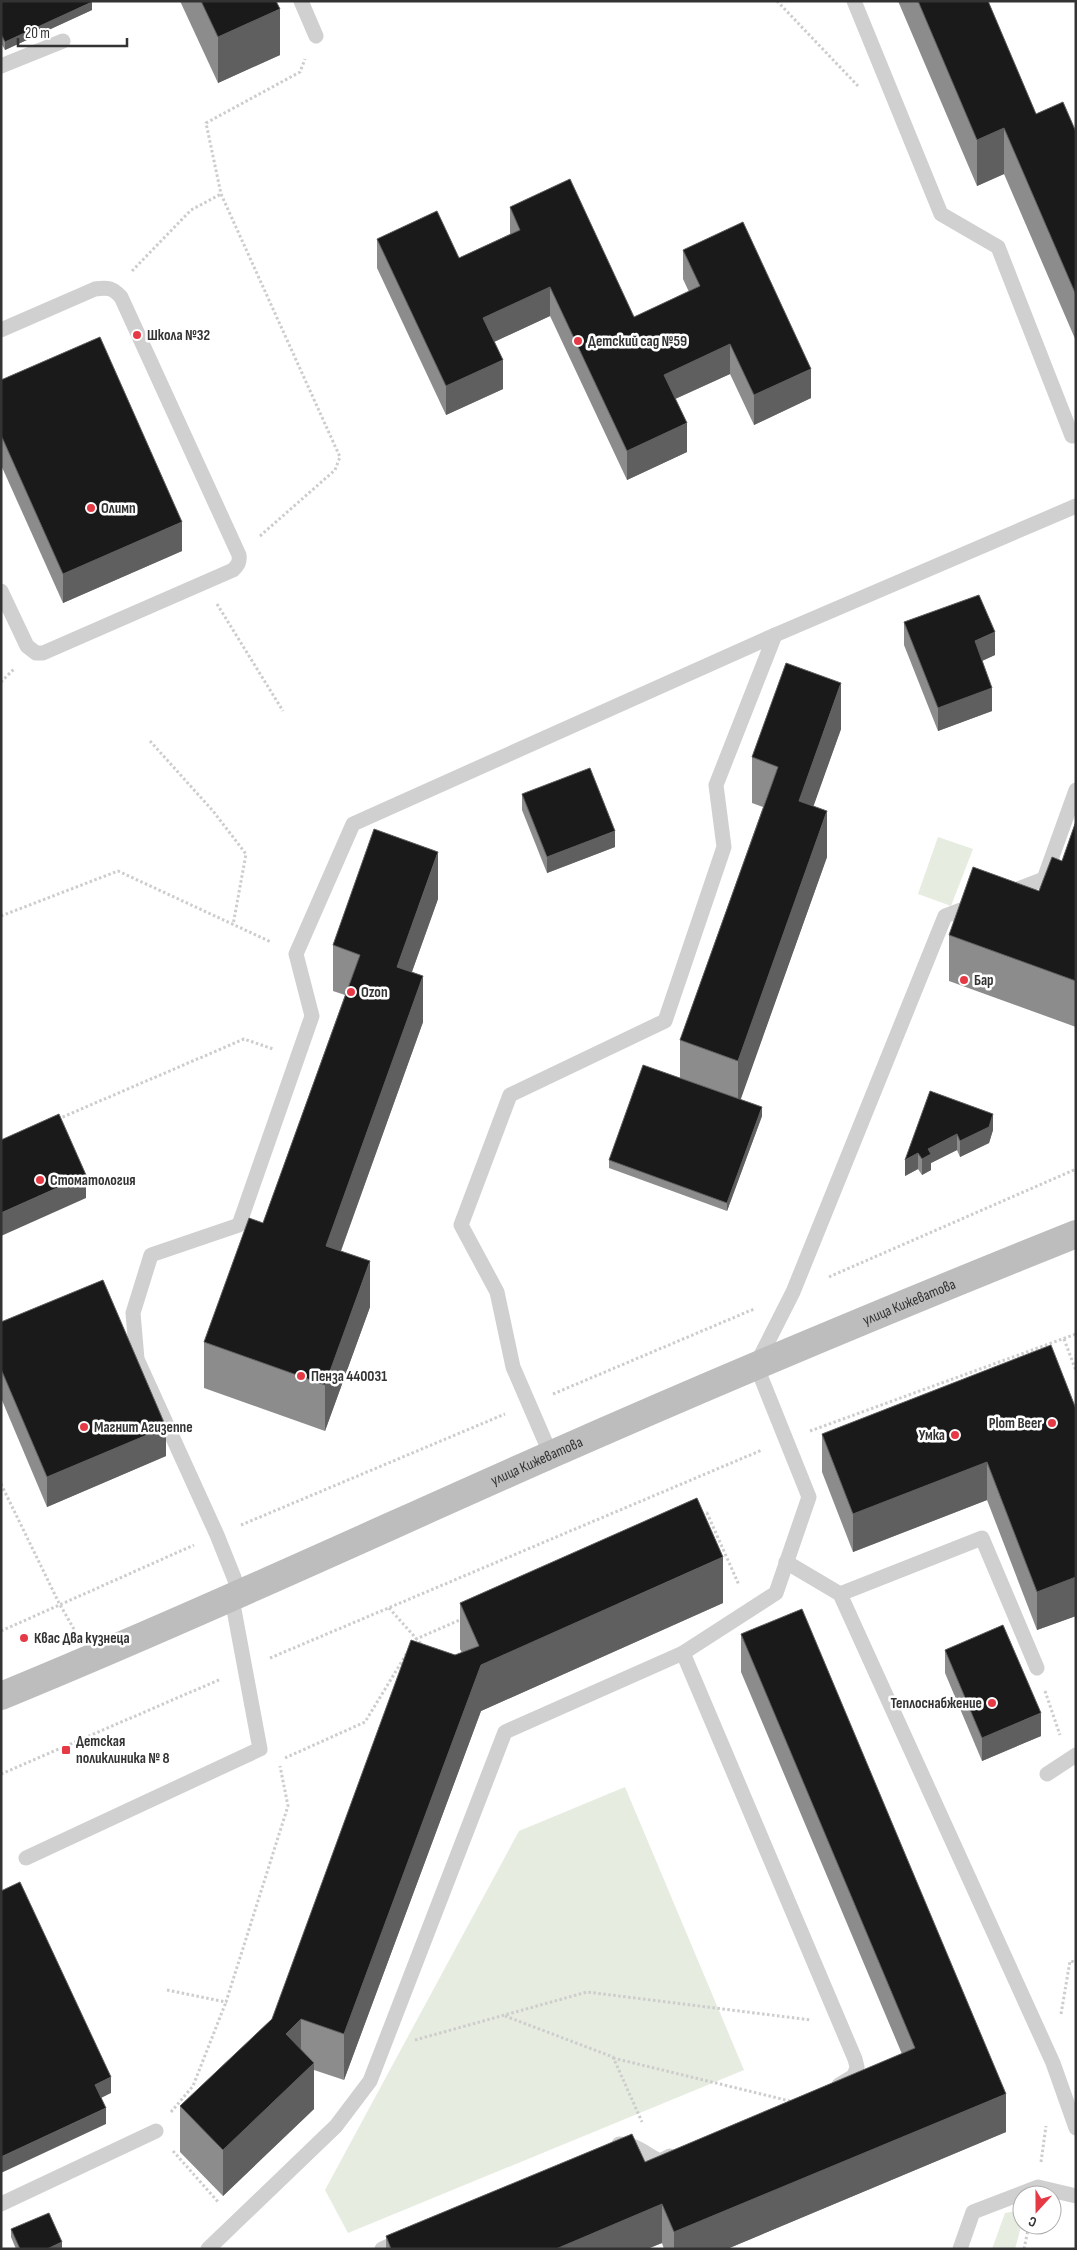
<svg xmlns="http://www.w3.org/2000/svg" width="1077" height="2250" font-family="'Sofia Sans Condensed',sans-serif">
<rect width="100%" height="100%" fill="#fff"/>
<g fill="#e6ecdf">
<path d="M938,837l35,12 -22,57 -33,-12z"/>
<path d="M625,1787l119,283 -396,163 -23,-43 194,-359z"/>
<path d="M1022,2210v13l-7,26h-23l13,-36z"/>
</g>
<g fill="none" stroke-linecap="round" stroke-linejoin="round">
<g stroke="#cdcdcd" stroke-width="3" stroke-dasharray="2.5 2.5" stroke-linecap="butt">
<path d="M777,1l81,85"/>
<path d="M132,271l59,-61 30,-16"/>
<path d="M260,536l75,-66 5,-13 -119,-263 -15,-71 94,-51 5,-13"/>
<path d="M217,604l66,107"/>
<path d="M1,682l14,-14"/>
<path d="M150,741l63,70 33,43 -13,71"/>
<path d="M1,916l117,-45 153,71"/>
<path d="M58,1119l186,-80 29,10"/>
<path d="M829,1277l247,-108"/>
<path d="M1064,1339l12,32"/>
<path d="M553,1394l201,-85"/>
<path d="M810,1431l266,-97"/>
<path d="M1,1484l58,119 16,28"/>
<path d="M702,1515l5,-2 32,72"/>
<path d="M241,1525l264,-111"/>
<path d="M389,1608l33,37"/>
<path d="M1,1631l193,-86"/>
<path d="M413,1644l3,-5 46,-20"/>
<path d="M270,1658l492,-208"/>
<path d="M1045,1691l15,44"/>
<path d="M285,1758l80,-36 42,-69"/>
<path d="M1,1774l220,-95"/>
<path d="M167,1990l59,12 62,-196 -8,-40"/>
<path d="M1061,2014l9,-53 6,1"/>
<path d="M505,2016l108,41 29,65"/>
<path d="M415,2040l172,-48 224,28"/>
<path d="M613,2058l181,44"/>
<path d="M171,2112l22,-26 33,-84"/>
<path d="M173,2151l46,52"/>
<path d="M1041,2162l5,-36"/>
<path d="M1024,2249l5,-24"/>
</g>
<g stroke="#d0d0d0" stroke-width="15">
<path d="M301,1l15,35"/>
<path d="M854,1l87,213 57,33 74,189"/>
<path d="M1,66l62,-25"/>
<path d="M1,330l94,-41c13,-2 18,-1 26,8l118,258c1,7 -1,10 -6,15l-190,83h-7l-9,-7 -26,-55"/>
<path d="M1008,893l36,-14 32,-89"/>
<path d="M551,1455l-38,-88 -16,-75 -36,-67 49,-130 155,-74 59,-174 -8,-62 59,-150"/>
<path d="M786,1562l54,32 213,469 23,65"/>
<path d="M840,1594l142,-56 55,130"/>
<path d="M241,1595l-24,-60 -80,-176 -4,-46 18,-58 88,-30 73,-209 -16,-62 57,-130 422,-189 301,-129"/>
<path d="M683,1653l172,406 2,8 -3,9 -15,9"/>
<path d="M1047,1774l29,-19"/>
<path d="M26,1858l234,-109 -28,-150"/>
<path d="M619,2144c20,0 24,10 41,17l10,-5"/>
<path d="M1,2204l155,-73"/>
<path d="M208,2249l128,-123 34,-45 135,-349 178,-79 93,-60 33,-96 -53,-132 37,-73 152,-376 32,-12"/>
<path d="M382,2249l22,-10"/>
<path d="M960,2249l13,-37 65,-25 38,9"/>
</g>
<path stroke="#bdbdbd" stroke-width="28" id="s1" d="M1,1696c185,-76 366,-160 549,-241 174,-77 349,-150 526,-221"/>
</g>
<g fill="#8c8c8c">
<path d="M1,1l91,9 -87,40 -4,-7z"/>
<path d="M180,1h96l4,54 -62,28z"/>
<path d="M898,1h90l48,113 40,18v209l-72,-167 -27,12z"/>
<path d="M510,207l124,110 55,-25 -6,-13v-29l128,148 -57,27 -24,-51 -55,25 12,53 -60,28 -77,-164 -56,26 9,47 -57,26 -69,-147v-29l82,19 51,-24z"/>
<path d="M1,380l181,171 -119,52 -62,-138z"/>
<path d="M904,622l91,33 -13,6 10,50 -54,20 -34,-86z"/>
<path d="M841,729l-28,77 14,51 -87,243 22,16 -35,95 -118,-43v-8l71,-82v-38l83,-233 -11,-4v-46z"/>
<path d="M522,794l93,53 -68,26 -25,-63z"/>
<path d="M1076,821v206l-127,-46v-46l90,-44 23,-30z"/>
<path d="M438,899l-26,73 11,50 -82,229 29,56 -45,124 -121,-43v-46l59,-119 82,-228 -12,-4v-46z"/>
<path d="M930,1091l63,39 -4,13 -29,14 -3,-7 -26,13v7l-9,5 -4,-6 -13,7z"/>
<path d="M1,1322l165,134 -119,51 -46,-109z"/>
<path d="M1076,1409v207l-39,14 -50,-130 -134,52 -31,-80v-38z"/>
<path d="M460,1603h263l-242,108 -137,369 -30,-10v39l-91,87 -43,-44v-46l92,-87 183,-364 7,-2 -2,-4z"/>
<path d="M741,1634l265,498 -279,117h-63l-2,-6 -15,6h-261v-13l259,-74 257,-108 -161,-382z"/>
<path d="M945,1650l96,86 -59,25 -37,-88z"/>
<path d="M11,2229l51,20h-46l-5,-12z"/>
</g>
<g fill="#5f5f5f">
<path d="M92,2v8l-87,40v-8z"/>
<path d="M280,9v46l-62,28v-46z"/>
<path d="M1004,128v46l-27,12v-46z"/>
<path d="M550,287v29l-67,31v-29z"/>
<path d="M730,344v30l-66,30v-29z"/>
<path d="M503,360v29l-57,26v-29z"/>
<path d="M811,369v29l-57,27v-30z"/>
<path d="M687,423v29l-60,28v-29z"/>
<path d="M182,522v29l-119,52v-29z"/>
<path d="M995,632v23l-20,9v-23z"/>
<path d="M841,683v46l-42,118v-46z"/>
<path d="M992,688v23l-54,20v-23z"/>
<path d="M827,811v46l-89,250v-46z"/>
<path d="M615,831v16l-68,26v-16z"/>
<path d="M438,852v47l-41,114v-46z"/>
<path d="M423,976v46l-97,270v-46z"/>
<path d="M762,1107v9l-35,95v-8z"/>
<path d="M993,1114v16l-4,13 -29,14v-16z"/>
<path d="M957,1134v16l-26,13v7l-9,5v-16l6,-10z"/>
<path d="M918,1153v16l-13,7v-16z"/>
<path d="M86,1175v23l-85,38v-23z"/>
<path d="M370,1261v46l-45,124v-46z"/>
<path d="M166,1427v29l-119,51v-30z"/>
<path d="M987,1462v38l-134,52v-38z"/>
<path d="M723,1557v46l-242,108 -137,369v-46l137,-369z"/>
<path d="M1076,1577v39l-39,14v-38z"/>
<path d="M1041,1713v23l-59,25v-23z"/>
<path d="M301,2019v46l-15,-31z"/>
<path d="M314,2063v46l-91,87v-46z"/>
<path d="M111,2077v16l-16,8v-16z"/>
<path d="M1006,2094v38l-279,117h-53v-17z"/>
<path d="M106,2108v16l-105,49v-16z"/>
<path d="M662,2204v39l-15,6h-91z"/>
<path d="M62,2242v7h-15z"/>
</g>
<g fill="#1a1a1a" stroke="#5f5f5f">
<path d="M1,1h90l1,1 -87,40 -4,-8z"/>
<path d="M201,1h75l4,8 -62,28z"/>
<path d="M918,1h70l48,113 27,-12 13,30v163l-72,-167 -27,12z"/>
<path d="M570,179l64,138 66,-31 -17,-36 60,-28 68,147 -57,26 -24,-51 -66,31 23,48 -60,28 -77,-164 -67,31 20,42 -57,26 -69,-147 60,-28 22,47 61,-28 -10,-23z"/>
<path d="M100,337l82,185 -119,52 -62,-139v-55z"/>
<path d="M979,595l16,37 -20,9 17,47 -54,20 -34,-86z"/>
<path d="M786,663l55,20 -42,118 28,10 -89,250 -58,-21 98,-273 -26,-10z"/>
<path d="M590,768l25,63 -68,26 -25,-63z"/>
<path d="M1076,821v160l-127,-46 24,-68 66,24 13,-34 10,4z"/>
<path d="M374,829l64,23 -41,115 26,9 -97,270 44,15 -45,124 -121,-43 45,-124 14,5 97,-268 -27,-10z"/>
<path d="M643,1065l119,42 -35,96 -118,-43z"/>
<path d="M930,1091l63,23 -4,13 -29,14 -3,-7 -29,15 3,5 -9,5 -4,-6 -13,7z"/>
<path d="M59,1114l27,61 -85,38v-73z"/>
<path d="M103,1280l63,147 -119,50 -46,-108v-47z"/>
<path d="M1051,1345l25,64v168l-39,15 -50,-130 -134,52 -31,-80z"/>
<path d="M697,1498l26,59 -242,108 -137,369 -43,-15 -15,15 28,29 -91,87 -43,-44 92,-87 139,-379 44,15 24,-9 -19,-43z"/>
<path d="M802,1609l204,485 -332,138 -12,-28 -106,45h-165l-5,-13 246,-102 13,28 270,-114 -174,-414z"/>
<path d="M1003,1625l38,88 -59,25 -37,-88z"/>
<path d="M20,1882l91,195 -16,8 11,23 -105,49v-266z"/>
<path d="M49,2213l13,29 -15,7h-27l-9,-20z"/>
</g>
<g fill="#e63946" stroke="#fff" stroke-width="2">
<circle cx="137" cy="335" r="5"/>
<circle cx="578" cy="341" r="5"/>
<circle cx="91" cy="508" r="5"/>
<circle cx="964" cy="980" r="5"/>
<circle cx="351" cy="992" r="5"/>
<circle cx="40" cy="1180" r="5"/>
<circle cx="301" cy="1376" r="5"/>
<circle cx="1052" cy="1423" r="5"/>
<circle cx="84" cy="1427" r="5"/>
<circle cx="955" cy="1435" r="5"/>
<circle cx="24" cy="1638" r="5"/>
<circle cx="992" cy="1703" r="5"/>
<rect x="61" y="1745" width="10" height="10" rx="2.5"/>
</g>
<g text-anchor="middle" stroke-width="5" stroke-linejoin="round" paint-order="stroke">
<g font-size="15" font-weight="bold" fill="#333" stroke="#fff" text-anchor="start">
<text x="147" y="340">Школа №32</text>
<text x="588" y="346">Детский сад №59</text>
<text x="101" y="513">Олимп</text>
<text x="974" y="985">Бар</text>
<text x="361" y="997">Ozon</text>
<text x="50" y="1185">Стоматология</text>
<text x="311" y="1381">Пенза 440031</text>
<text x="1042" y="1428" text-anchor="end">Plom Beer</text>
<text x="94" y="1432">Магнит Агизеппе</text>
<text x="945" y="1440" text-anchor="end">Умка</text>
<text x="34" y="1643">Квас Два кузнеца</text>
<text x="982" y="1708" text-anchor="end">Теплоснабжение</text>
<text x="76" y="1746">Детская<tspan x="76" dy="17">поликлиника № 8</tspan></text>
</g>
<g font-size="15" fill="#333" stroke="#fff">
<text dy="5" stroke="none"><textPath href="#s1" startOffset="990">улица Кижеватова</textPath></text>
<text dy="5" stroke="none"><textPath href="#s1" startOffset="585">улица Кижеватова</textPath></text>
</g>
</g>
<rect width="1077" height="2250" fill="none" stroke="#333333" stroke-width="5"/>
<g transform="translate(1037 2210) rotate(201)"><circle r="24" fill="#ffffff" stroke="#adadad"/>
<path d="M0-4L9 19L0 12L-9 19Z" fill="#e63946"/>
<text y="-8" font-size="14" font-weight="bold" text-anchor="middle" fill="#333333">С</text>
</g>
<path d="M18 38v8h109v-8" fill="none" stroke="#333333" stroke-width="2.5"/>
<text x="25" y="38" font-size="15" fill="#333333" stroke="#ffffff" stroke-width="4" paint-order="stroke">20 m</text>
</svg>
